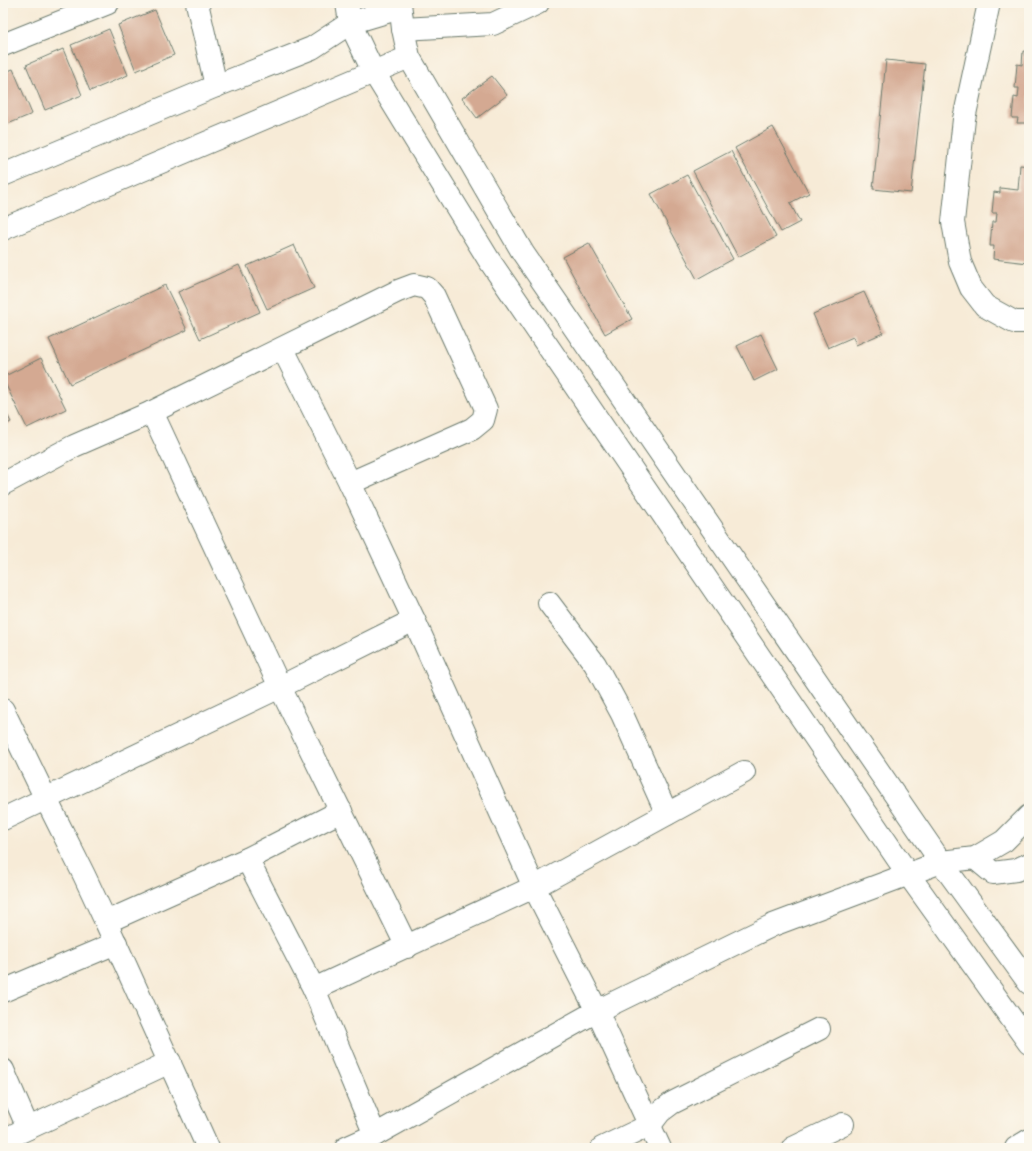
<svg xmlns="http://www.w3.org/2000/svg" width="1032" height="1151" font-family="'IM FELL Double Pica',serif">
<rect width="100%" height="100%" fill="#fbf7ec"/>
<filter id="ink" filterUnits="userSpaceOnUse"><feTurbulence type="fractalNoise" baseFrequency=".025" numOctaves="2"/><feDisplacementMap in="SourceGraphic" scale="8" xChannelSelector="R" yChannelSelector="G"/><feConvolveMatrix kernelMatrix="1 2 1 2 8 2 1 2 1" color-interpolation-filters="sRGB"/></filter>
<filter id="wash" filterUnits="userSpaceOnUse"><feTurbulence type="fractalNoise" baseFrequency=".012" numOctaves="4" result="noise"/><feDisplacementMap in="SourceGraphic" scale="16" xChannelSelector="R" yChannelSelector="G"/><feGaussianBlur stdDeviation="0.9" result="paint"/><feColorMatrix in="noise" values="0 0 0 0 0 0 0 0 0 0 0 0 0 0 0 0 0 1.4 0 .05"/><feComposite in="paint" operator="in"/></filter>
<g filter="url(#wash)">
<rect width="100%" height="100%" fill="#f7ebd7"/>
<g id="blocks">
<g fill="#d4a992">
<path d="M155,10l19,45 -38,16 -18,-46z"/>
<path d="M109,29l19,46 -38,16 -19,-46z"/>
<path d="M63,49l19,46 -37,15 -19,-45z"/>
<path d="M1023,51l6,1v71h-12l1,-5h-6l2,-21 4,1 1,-10h-4l2,-24 5,1z"/>
<path d="M886,60l39,4 -14,129 -38,-4z"/>
<path d="M13,69l19,45 -29,12v-53z"/>
<path d="M492,76l15,19 -30,23 -15,-20z"/>
<path d="M773,127l36,66 -19,10 10,19 -19,10 -46,-84z"/>
<path d="M731,151l45,86 -38,20 -45,-86z"/>
<path d="M1020,165l9,1v85l-1,12 -35,-4 1,-13h-4l2,-24h4l1,-9h-5l2,-21 6,1v-5l18,2z"/>
<path d="M687,175l46,84 -36,20 -46,-85z"/>
<path d="M589,243l43,76 -27,15 -42,-77z"/>
<path d="M294,245l20,43 -47,21 -20,-43z"/>
<path d="M239,265l21,47 -60,27 -22,-47z"/>
<path d="M165,285l22,45 -117,54 -21,-45z"/>
<path d="M864,292l19,41 -27,12 -3,-8 -25,11 -15,-34z"/>
<path d="M761,334l17,35 -24,12 -17,-35z"/>
<path d="M41,358l25,51 -39,19 -24,-49v-2z"/>
<path d="M3,407l8,15 -8,4z"/>
</g>
</g>
</g>
<g filter="url(#ink)">
<use href="#blocks" fill-opacity="0" stroke="#6b7a6d" stroke-width="1"/>
<g fill="none" stroke-linecap="round" stroke-linejoin="round">
<defs>
<g id="minor">
<path d="M197,3l19,83"/>
<path d="M347,3l3,20 23,48 116,189 419,614 121,169"/>
<path d="M400,3l3,26 6,28 114,196 418,609 88,121"/>
<path d="M989,3l-25,116 -11,103 7,40 11,26 14,18 29,16h15"/>
<path d="M403,29l90,-5 45,-21"/>
<path d="M3,45l105,-42"/>
<path d="M3,175l213,-89 96,-38 38,-25 50,-15"/>
<path d="M3,229l406,-172"/>
<path d="M152,412l128,275 127,260"/>
<path d="M3,484l71,-38 78,-34 246,-121 16,-6 13,3 7,8 52,113 -3,11 -11,9 -122,54"/>
<path d="M549,603l46,61 27,50 45,100"/>
<path d="M3,710l43,89 38,76 22,47 141,-63 67,130 61,146 222,-124 -63,-124 -120,-267 -64,-137 -67,-134"/>
<path d="M3,819l277,-132 134,-67"/>
<path d="M975,858l18,15 23,-3 13,-6"/>
<path d="M247,859l94,-48"/>
<path d="M106,922l102,226"/>
<path d="M314,989l220,-102 210,-115"/>
<path d="M3,991l113,-48"/>
<path d="M3,1070l25,58"/>
<path d="M3,1140l167,-78"/>
<path d="M346,1148l29,-13"/>
<path d="M602,1148l48,-23 10,-13 12,-9 147,-74"/>
<path d="M660,1148l-63,-137 176,-86 168,-63 34,-4 29,-17 25,-25"/>
<path d="M793,1148l50,-24"/>
<path d="M1016,1148l13,-8"/>
</g>
</defs>
<use href="#minor" stroke="#6b7a6d" stroke-width="24"/>
<use href="#minor" stroke="#fff" stroke-width="22"/>
</g>
</g>
<rect width="1032" height="1151" fill="none" stroke="#fbf7ec" stroke-width="16"/>
</svg>
